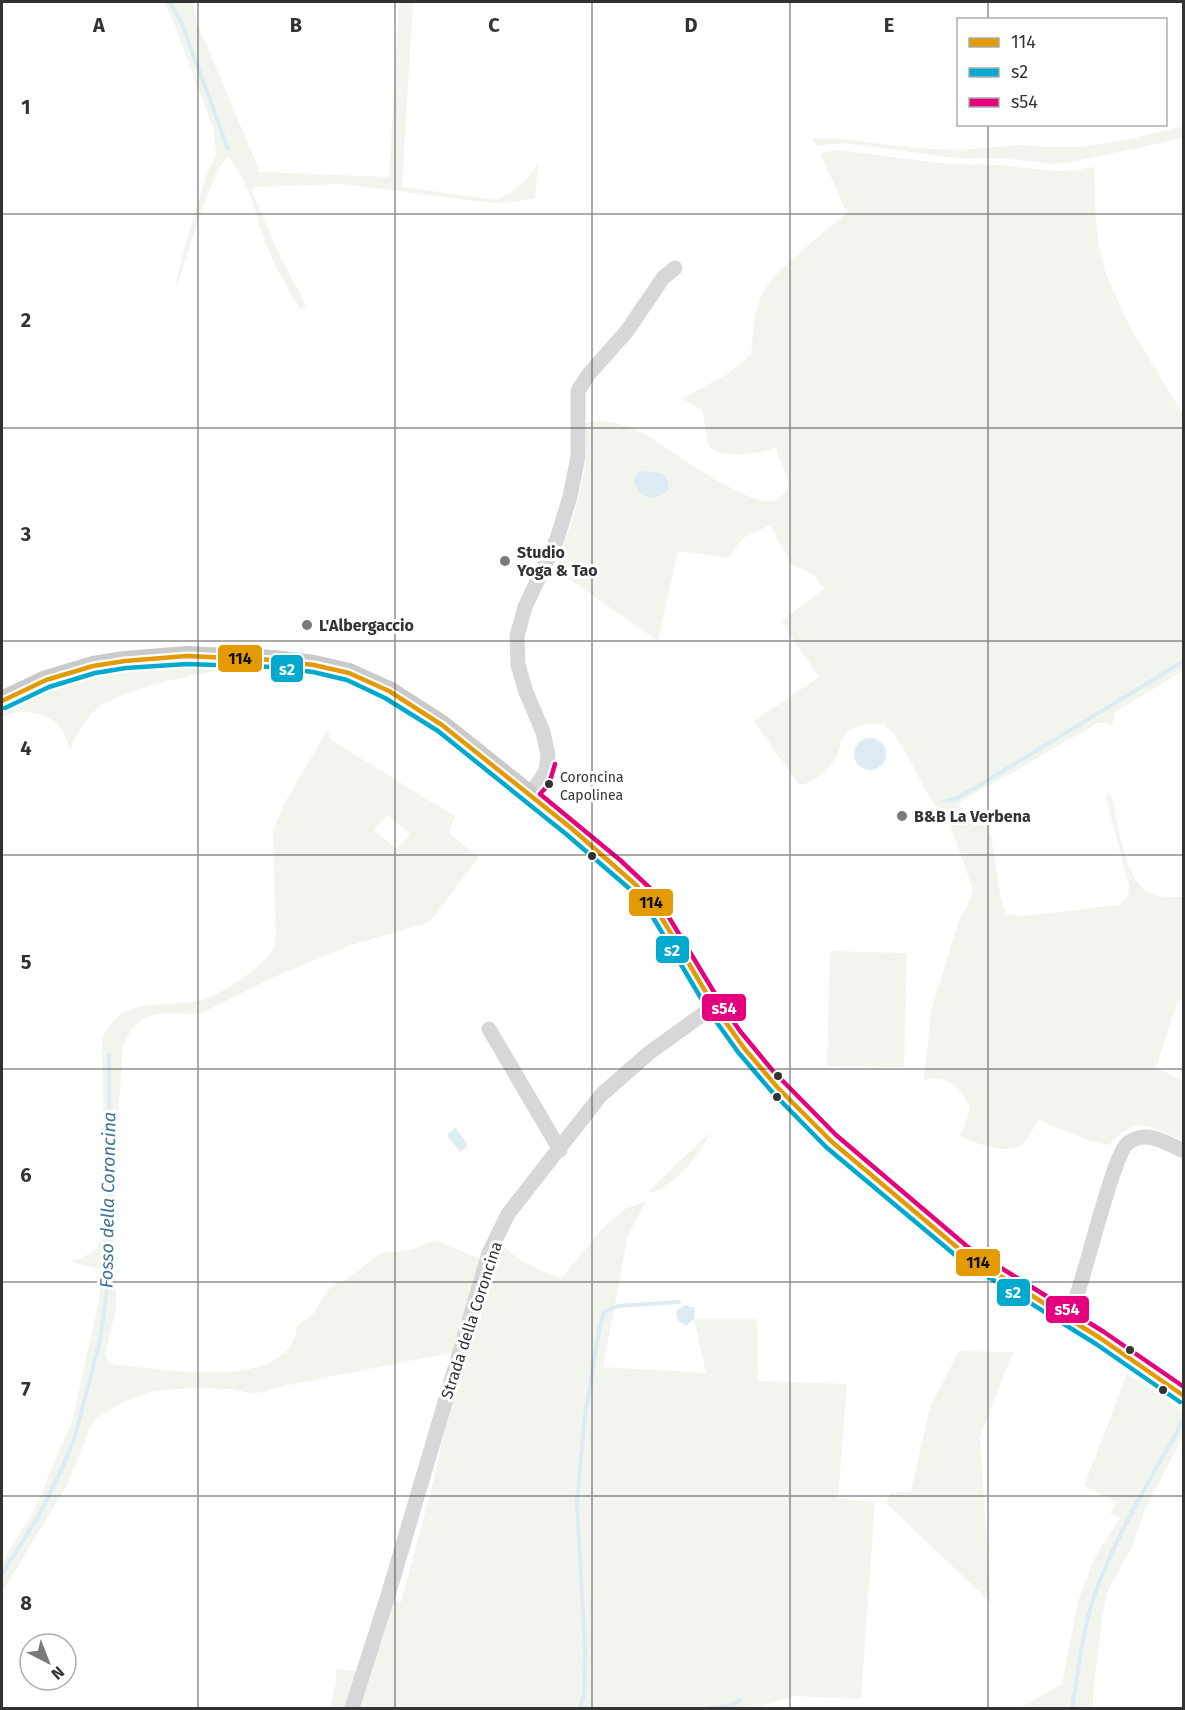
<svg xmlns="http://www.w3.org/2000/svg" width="1185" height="1710" font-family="'Fira Sans',sans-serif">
<rect width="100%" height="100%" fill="#fff"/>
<g fill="#f1f5ed" fill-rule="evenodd">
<path d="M164,2h29l5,23 62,147 129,5 10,-175h14l-11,185 95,13c19,-8 31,-20 41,-37l-3,35 -22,4 -22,1 -149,-19 -87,3 -3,1 1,5 27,63 27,51 -7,2c-11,-19 -23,-38 -31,-58 -14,-32 -17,-67 -41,-94 -16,8 -44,113 -54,136l9,-41 23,-76 10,-22 -2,-23 -42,-113z"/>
<path d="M1184,126l-1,12 -110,24 -20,2 -53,-6h-44l-112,-15 -28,3 -4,-8 42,2 43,6 36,3 29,1 59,-5 24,2h36l45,-7z"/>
<path d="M838,150l109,14 53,1 53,6h17l24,-4 2,54 3,26 8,30 23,50 53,87v257l-68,41 -2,14 -8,-3h-7l-136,78 -3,5 25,18 7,11 9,59 6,21 18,1 95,-11c8,-6 10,-10 10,-20l-23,-87 1,-4 5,3c6,25 13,86 39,97 10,4 22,3 32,3v101l-7,7 -20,63 27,12v61c-33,-15 -46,-27 -74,4l-19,-4 -52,-21c-4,7 -8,16 -13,21 -15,17 -47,3 -64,-5l9,-28c-10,-20 -22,-34 -46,-28l7,-69 29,-94 8,-12 5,-15 -25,-71 -16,-17 -30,-56 -7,-11 -12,-11c-13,0 -30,-1 -39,12 -3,4 -4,12 -6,18 -7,15 -22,29 -39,31l-45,-64 65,-44 -38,-56 43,-32 -9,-14 -23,-10 -22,-40 -27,13 -14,20 -51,-7 -20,90 -103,-72c12,-34 31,-82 31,-118 0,-9 -1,-18 -2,-28 22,-5 39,1 59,10 24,15 101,70 126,68 11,0 15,-8 20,-16l-13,-37c-19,6 -50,11 -67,-1l-7,-37 -20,-11 45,-25 24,-19c2,-21 3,-44 12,-63 13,-24 62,-60 84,-79l-27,-60z"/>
<path d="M198,665h51c-39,7 -120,20 -151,43 -13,10 -21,27 -28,42 -3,-9 -5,-20 -13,-26 -16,-14 -38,-15 -55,-7v-7c18,-8 35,-18 54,-25 45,-18 95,-17 142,-20z"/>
<path d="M328,729l3,11 124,76 -6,17 30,24 -49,65 -79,23 -77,32 -74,37 -39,-1 -18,5 -12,12 -8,15 -8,119 1,145 -11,46 4,8 9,2c46,4 173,29 179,-40l17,-12 14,-23 8,-7 10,-3 33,-26 34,-5 23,-9 45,19 -27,93 -161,32 -40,10 -20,-5 -42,-1 -39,3 -30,12 -18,10 -12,10 -26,64 -64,105v-29l31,-51 39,-90 27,-122 1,-31 -29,-7c16,-6 25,-10 34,-26l-3,-198c21,-44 58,-29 96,-37 20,-4 61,-32 73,-48 3,-4 4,-12 5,-18l-3,-105 11,-26zM387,815l23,19 -13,15 -23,-19z"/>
<path d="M830,951l77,2 -3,114 -77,-1z"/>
<path d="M709,1133c-3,17 -42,62 -61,59z"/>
<path d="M646,1201l-18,35 -25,131 103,6 -12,-54h63l1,62 89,3 -9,114 37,5 -14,196 -67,-3 -39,12h-399l36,-108 9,2c13,-49 27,-97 38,-146 16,-69 30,-148 65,-210 17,17 34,24 57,32l44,-52 20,-17z"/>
<path d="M959,1351l54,1 -33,85 11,166 -105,-100 5,-10 20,-2 19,-84z"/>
<path d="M1127,1374l56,37v26l-37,70 -15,42 -23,41 -6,28 -9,78v12h-73l42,-24 16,-83 16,-42 26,-41 -10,-5 7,-11 -33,-16z"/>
<path d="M336,1669l22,2 -12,37h-16l6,-26z"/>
</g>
<g fill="#ddebf3">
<path d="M640,471l22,2 6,8 1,8c-13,15 -34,10 -35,-11z"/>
<circle cx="870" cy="754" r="16"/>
<path d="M455,1128l12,15v4l-7,5 -13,-17z"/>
<path d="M685,1305l10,3 -1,11 -8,7 -8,-5 -2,-10z"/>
</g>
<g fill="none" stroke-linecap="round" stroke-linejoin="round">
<g stroke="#ddebf3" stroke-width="4">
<path d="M170,2l12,22 46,125"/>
<path d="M945,801l12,-3 18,-10 209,-127"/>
<path d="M2,1574l36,-57 25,-51 12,-30 25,-95 10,-73 -1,-213"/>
<path d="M580,1708l4,-14 1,-44 -8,-146 7,-81 15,-93 5,-18 14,-6 61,-4"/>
<path d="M709,1708l23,-3 8,-5"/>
<path d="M1072,1708c7,-41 11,-86 27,-125 22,-57 55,-110 85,-164"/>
</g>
<g stroke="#d7d7d7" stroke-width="15">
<path d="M530,795l16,-24 2,-16 -5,-23 -17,-40 -8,-27 -1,-29 8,-29 32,-68 13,-42 8,-41v-65l10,-16 39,-44 36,-53 12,-10"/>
<path d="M489,1029l71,121"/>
<path d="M1069,1318c14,-30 43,-164 59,-175 18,-14 38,0 56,8"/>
<path d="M352,1708l37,-116 100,-339 19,-39 93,-119 48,-42 65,-47"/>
</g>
<path stroke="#cacaca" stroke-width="20" d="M2,701l44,-21 47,-14 32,-5 62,-5 87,4 40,5 35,8 40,18 53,34 129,103 65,57 21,25 57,96 30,42 34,40 53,53 134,113 135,84 84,58"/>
<defs>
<path id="bus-1" d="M2,701l44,-21 47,-14 32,-5 62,-5 87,4 40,5 35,8 40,18 53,34 129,103 65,57 21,25 57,96 30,42 34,40 53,53 134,113 135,84 84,58"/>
<path id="bus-2" d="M5,708l44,-21 46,-14 31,-5 61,-4 86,3 40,5 34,8 38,18 53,33 128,103 65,56 20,24 57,96 30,42 35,41 53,54 135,113 135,84 84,58"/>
<path id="bus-3" d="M555,764l-6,20 -9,10 80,66 33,31 67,111 20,29 33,40 63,64 133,113 135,84 80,55"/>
</defs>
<use href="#bus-1" stroke="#fff" stroke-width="9"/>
<use href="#bus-2" stroke="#fff" stroke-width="9"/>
<use href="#bus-3" stroke="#fff" stroke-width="9"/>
<use href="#bus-1" stroke="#e39a05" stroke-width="4.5"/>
<use href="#bus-2" stroke="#00a9ce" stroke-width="4.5"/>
<use href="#bus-3" stroke="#e5007d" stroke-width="4.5"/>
</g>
<path fill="none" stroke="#333" stroke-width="1.5" stroke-opacity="0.55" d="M198,2v1706M395,2v1706M592,2v1706M790,2v1706M988,2v18M988,124v1584M2,214h1182M2,428h1182M2,641h1182M2,855h1182M2,1069h1182M2,1282h1182M2,1496h1182"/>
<g fill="#7a7a7a" stroke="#fff" stroke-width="2">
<circle cx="505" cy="561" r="6"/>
<circle cx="307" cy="625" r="6"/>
<circle cx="902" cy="816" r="6"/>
</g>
<g fill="#333" stroke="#fff" stroke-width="2">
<circle cx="549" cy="784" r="5"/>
<circle cx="592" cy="856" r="5"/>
<circle cx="778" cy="1076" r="5"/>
<circle cx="777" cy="1097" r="5"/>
<circle cx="1130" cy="1350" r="5"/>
<circle cx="1163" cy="1390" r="5"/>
</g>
<g text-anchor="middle" stroke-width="6" stroke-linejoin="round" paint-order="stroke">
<g font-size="14" fill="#333" stroke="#fff" text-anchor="start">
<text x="560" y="782">Coroncina<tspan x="560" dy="18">Capolinea</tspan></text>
</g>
<g font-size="16" font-weight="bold" fill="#333" stroke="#fff" text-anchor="start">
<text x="517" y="558">Studio<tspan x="517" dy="18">Yoga &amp; Tao</tspan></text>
<text x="319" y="631">L'Albergaccio</text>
<text x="914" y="822">B&amp;B La Verbena</text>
</g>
<g font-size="16" fill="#333" stroke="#fff">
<text transform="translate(471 1320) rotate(-72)" y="6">Strada della Coroncina</text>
</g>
<g font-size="18" font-style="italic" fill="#3f7597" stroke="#fff">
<text transform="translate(108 1200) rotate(-89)" y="6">Fosso della Coroncina</text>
</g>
</g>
<g font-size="20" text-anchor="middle" font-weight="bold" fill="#333" stroke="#fff" stroke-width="6" stroke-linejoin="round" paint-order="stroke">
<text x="99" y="32">A</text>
<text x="296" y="32">B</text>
<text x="494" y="32">C</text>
<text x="691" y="32">D</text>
<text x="889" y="32">E</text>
<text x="26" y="114">1</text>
<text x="26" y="327">2</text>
<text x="26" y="541">3</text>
<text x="26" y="755">4</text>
<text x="26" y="969">5</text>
<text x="26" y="1182">6</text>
<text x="26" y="1396">7</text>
<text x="26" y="1610">8</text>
</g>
<g stroke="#fff" stroke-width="2">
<rect x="217" y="644" width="46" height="29" rx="6" fill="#e39a05"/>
<rect x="270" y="654" width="34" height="29" rx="6" fill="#00a9ce"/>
<rect x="628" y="888" width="46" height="29" rx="6" fill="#e39a05"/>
<rect x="655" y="935" width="35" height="29" rx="6" fill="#00a9ce"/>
<rect x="701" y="993" width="46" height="29" rx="6" fill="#e5007d"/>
<rect x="955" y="1248" width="46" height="29" rx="6" fill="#e39a05"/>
<rect x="996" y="1278" width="35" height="29" rx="6" fill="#00a9ce"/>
<rect x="1045" y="1295" width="45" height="29" rx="6" fill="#e5007d"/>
</g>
<g font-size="16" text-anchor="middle" font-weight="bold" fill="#fff">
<text x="287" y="675">s2</text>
<text x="672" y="956">s2</text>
<text x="724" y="1014">s54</text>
<text x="1013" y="1298">s2</text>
<text x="1067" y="1315">s54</text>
</g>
<g font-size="16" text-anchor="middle" font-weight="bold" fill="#111">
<text x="240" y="664">114</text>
<text x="651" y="908">114</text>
<text x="978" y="1268">114</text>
</g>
<rect width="1185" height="1710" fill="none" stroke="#333333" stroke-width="6"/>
<rect x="957" y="18" width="210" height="108" fill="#ffffff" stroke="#adadad" stroke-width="1.5"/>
<rect x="969" y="38" width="30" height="9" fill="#e39a05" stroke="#adadad" stroke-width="1.5"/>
<text x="1011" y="48" font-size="18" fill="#333333">114</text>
<rect x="969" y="68" width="30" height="9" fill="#00a9ce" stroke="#adadad" stroke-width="1.5"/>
<text x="1011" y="78" font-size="18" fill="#333333">s2</text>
<rect x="969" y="98" width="30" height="9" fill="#e5007d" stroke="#adadad" stroke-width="1.5"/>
<text x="1011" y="108" font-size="18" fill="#333333">s54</text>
<g transform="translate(48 1662) rotate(138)"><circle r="28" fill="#ffffff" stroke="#adadad" stroke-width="1.5"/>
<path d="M0-4.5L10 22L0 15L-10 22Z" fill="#7a7a7a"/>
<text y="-9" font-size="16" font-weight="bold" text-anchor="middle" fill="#333333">N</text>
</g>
</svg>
